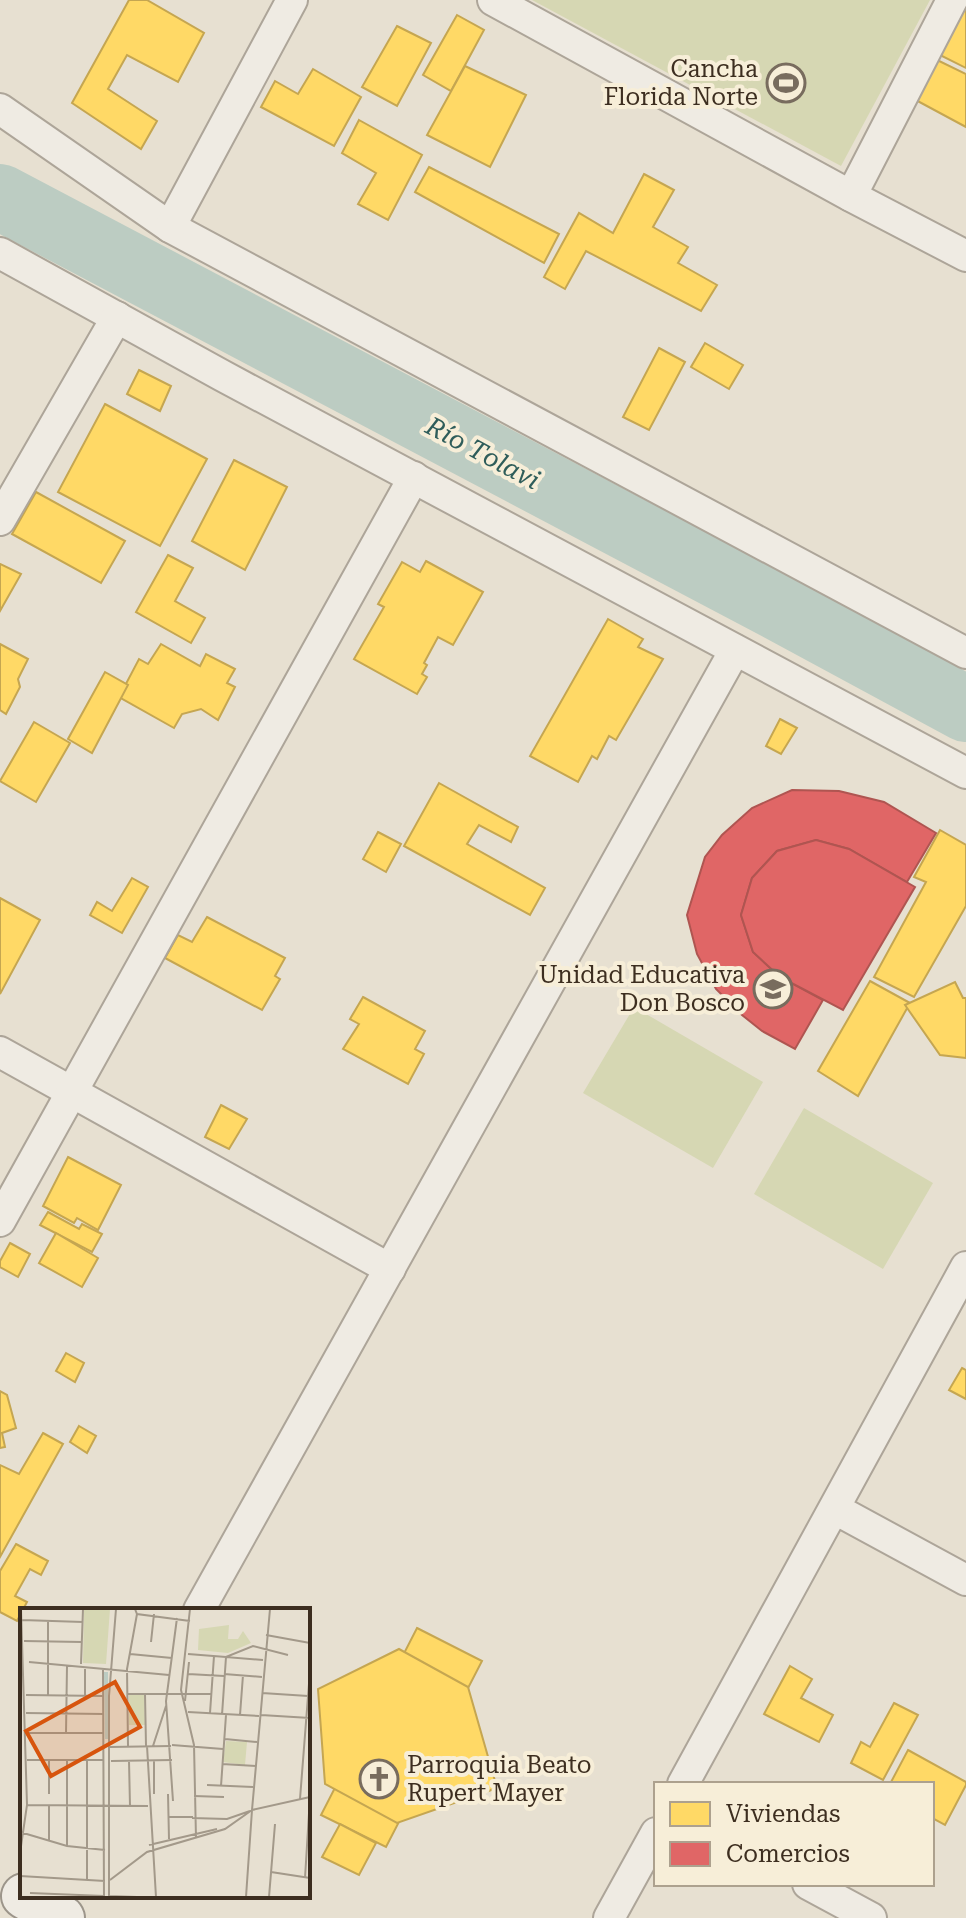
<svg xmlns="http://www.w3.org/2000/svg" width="966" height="1918" font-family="'Roboto Serif',serif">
<rect width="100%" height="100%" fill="#e7e0d1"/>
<g fill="#d6d7b3">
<path d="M532,0h398l-89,166z"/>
<path d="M634,1007l129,75 -50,86 -130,-75z"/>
<path d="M804,1108l129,75 -50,86 -129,-75z"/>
</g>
<g fill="#ffd966" stroke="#c5a651" stroke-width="2">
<path d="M129,0h18l57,33 -26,49 -51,-27 -19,34 49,32 -16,28 -69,-46z"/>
<path d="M966,0v68l-32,-16z"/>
<path d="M457,15l27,15 -33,61 -28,-16z"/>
<path d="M397,26l34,17 -34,63 -35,-19z"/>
<path d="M933,58l33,16v53l-54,-29z"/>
<path d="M465,66l61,29 -36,72 -63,-32z"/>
<path d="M313,69l48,28 -27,49 -73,-39 14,-26 23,13z"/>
<path d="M359,120l63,35 -34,65 -30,-16 18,-31 -34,-20z"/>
<path d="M429,167l130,67 -15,29 -129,-71z"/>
<path d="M644,174l30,16 -21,37 35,20 -10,16 39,22 -16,26 -115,-60 -21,38 -21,-12 35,-64 34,20z"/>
<path d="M705,343l38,22 -14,24 -38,-22z"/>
<path d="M659,348l26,14 -36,68 -26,-13z"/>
<path d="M139,370l32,16 -11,25 -33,-17z"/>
<path d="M105,404l102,55 -47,87 -102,-54z"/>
<path d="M234,460l53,27 -42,83 -53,-29z"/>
<path d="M36,492l89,49 -24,42 -89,-49z"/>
<path d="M168,555l25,13 -18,33 30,17 -14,25 -55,-31z"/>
<path d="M426,561l57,31 -30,53 -15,-8 -14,26 3,2 -5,9 5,3 -10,17 -63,-35 30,-52 -6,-3 24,-42 18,10z"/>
<path d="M0,564l21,10 -21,37z"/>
<path d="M608,619l35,20 -5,8 25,12 -47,81 -7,-4 -12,23 -5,-3 -14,26 -48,-26z"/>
<path d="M0,644l28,15 -10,20 2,8 -14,27 -6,-4z"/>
<path d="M161,644l39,22 6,-12 29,15 -8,14 8,4 -17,33 -17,-11 -19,5 -8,14 -55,-31 20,-38 9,5z"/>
<path d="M105,672l23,13 -36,68 -24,-14z"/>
<path d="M780,719l17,9 -16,26 -15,-8z"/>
<path d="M34,722l36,21 -34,59 -36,-21z"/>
<path d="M439,783l79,44 -7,15 -32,-17 -12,19 78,44 -15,27 -126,-69z"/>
<path d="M940,830l26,15v61l-52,91 -40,-20 52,-95 -12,-5z"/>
<path d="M378,832l23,12 -15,28 -23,-13z"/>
<path d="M132,878l16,9 -26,46 -32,-18 7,-13 15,9z"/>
<path d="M0,898l40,22 -40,74z"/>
<path d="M207,917l78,41 -10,18 5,3 -18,31 -97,-52 13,-23 14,7z"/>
<path d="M870,981l40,22 -52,93 -40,-25z"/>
<path d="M955,982l8,16h3v60l-26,-3 -35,-50z"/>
<path d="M363,997l62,34 -10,18 9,5 -16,30 -65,-35 16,-25 -9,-5z"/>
<path d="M221,1105l26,14 -18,30 -24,-12z"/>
<path d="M68,1157l53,28 -23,45 -21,-12 -3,5 -31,-17z"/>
<path d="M48,1212l31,17 3,-5 20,10 -10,18 -52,-27z"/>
<path d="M56,1233l42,25 -16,29 -43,-24z"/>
<path d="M10,1243l20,11 -12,23 -18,-10v-6z"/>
<path d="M66,1353l18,10 -9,19 -19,-11z"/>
<path d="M962,1368l4,2v29l-17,-9z"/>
<path d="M0,1391l7,4 9,33 -14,5 3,14 -5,1z"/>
<path d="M79,1426l17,10 -9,17 -17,-11z"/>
<path d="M43,1433l20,11 -63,113v-92l19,9z"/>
<path d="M16,1544l32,17 -7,14 -11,-6 -15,27 12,6 -10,19 -17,-9v-41z"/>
<path d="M417,1628l65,33 -96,186 -65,-32z"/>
<path d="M399,1649l69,38 29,101 -100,35 -72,-39 -7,-95z"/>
<path d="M790,1666l22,13 -11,19 32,17 -14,27 -55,-28z"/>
<path d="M894,1703l24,12 -35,65 -32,-17 10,-21 9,5z"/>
<path d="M908,1750l58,32v3l-21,40 -13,-7v-34h-42z"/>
<path d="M340,1824l36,19 -17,32 -37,-18z"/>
</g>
<g fill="#e06666" stroke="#af5551" stroke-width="2">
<path d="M792,790l47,1 45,11 52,31 -29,49 -58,-33 -33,-9 -39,11 -25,27 -11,37 12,37 27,25 43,23 -28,49 -33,-18 -20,-16 -26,-26 -19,-35 -10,-39 18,-58 17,-22 30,-27z"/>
<path d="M816,840l33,9 66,38 -72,123 -63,-33 -27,-25 -12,-37 11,-37 25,-27z"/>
</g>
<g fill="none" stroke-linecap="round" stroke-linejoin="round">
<path stroke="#bcccc2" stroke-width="66" d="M0,197l783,413 183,99"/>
<defs>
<g id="street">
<path d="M493,0l358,196 115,60"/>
<path d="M0,109l170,118 796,426"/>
<path d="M851,196l101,-196"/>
<path d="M170,227l122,-227"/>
<path d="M0,253l223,123 743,397"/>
<path d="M0,520l117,-203"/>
<path d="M0,1052l390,217"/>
<path d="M0,1221l414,-744"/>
<path d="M835,1509l131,71"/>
<path d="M199,1610l536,-960"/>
<path d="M683,1784l283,-517"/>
<path d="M808,1884l63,34"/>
<path d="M609,1918l47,-85"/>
</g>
<path id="secondary" d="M24,1896l38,22"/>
</defs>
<use href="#street" stroke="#ada599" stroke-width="34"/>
<use href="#secondary" stroke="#9c958a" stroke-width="48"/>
<use href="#street" stroke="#efebe3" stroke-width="30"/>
<use href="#secondary" stroke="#efebe3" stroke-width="44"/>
</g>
<defs>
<symbol id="stadium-ring" viewBox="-11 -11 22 22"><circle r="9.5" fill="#f7eed8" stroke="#786c5e" stroke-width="1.5"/><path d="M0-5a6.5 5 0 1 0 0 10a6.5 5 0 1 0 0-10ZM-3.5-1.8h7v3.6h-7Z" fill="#786c5e"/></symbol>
<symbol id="school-ring" viewBox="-11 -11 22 22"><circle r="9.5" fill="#f7eed8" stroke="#786c5e" stroke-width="1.5"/><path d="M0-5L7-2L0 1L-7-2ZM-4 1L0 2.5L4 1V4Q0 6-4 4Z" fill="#786c5e"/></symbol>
<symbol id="church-ring" viewBox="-11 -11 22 22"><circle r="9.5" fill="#f7eed8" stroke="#786c5e" stroke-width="1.5"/><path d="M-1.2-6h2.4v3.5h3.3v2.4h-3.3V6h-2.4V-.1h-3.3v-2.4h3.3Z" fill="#786c5e"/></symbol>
</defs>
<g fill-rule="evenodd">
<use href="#stadium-ring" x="764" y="61" width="44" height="44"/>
<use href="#school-ring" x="751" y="967" width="44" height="44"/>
<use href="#church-ring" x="357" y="1757" width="44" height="44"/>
</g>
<g text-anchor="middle" stroke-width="8" stroke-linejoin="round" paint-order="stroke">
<g font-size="24" fill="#3d2e20" stroke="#f7eed8" text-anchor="end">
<text x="758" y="77">Cancha<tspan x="758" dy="28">Florida Norte</tspan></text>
<text x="745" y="983">Unidad Educativa<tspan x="745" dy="28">Don Bosco</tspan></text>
<text x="407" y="1773" text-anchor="start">Parroquia Beato<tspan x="407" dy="28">Rupert Mayer</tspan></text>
</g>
<g font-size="26" font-style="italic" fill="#2f5d5a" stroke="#f7eed8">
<text transform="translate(483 453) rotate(28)" y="9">Río Tolavi</text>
</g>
</g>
<g transform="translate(20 1608)">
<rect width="290" height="290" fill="#e7e0d1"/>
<path d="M64,1h26l-4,55 -23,-1zM209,17l-1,14h10l5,-8 8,12 -23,10 -30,-3 1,-21zM109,87h15l1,30h-16zM206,133l21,1 -2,23 -22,-3z" fill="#d6d7b3"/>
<path fill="none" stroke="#bcccc2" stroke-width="4" d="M86,64l1,67"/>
<path fill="none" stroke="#a3998a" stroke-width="2" d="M115,1l2,5 53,7M170,1l-9,81 13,55 2,93M250,1l-18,201 58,-13M2,12l61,2M246,27l44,8M4,33l58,1M131,34l3,-28M110,46l42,4M168,46l38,3 27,-11 35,9M9,54l140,13M61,56l2,-55M83,60l1,229M168,66l36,2M204,66l38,3M242,85l46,3M108,86h83M125,86l1,52M6,87l77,1M28,87v-74M65,87v-28M165,93l4,-39M168,104l71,4M6,105l78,1M190,105l4,-57M202,107l4,-58 37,3M220,107l3,-40M241,107l49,3M6,125h77M46,125l1,-67M205,131l32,3M152,137l51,4M108,138l-1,-77 10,-55M127,138l9,151M133,138l13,-40M90,139l61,-1M7,152h77M47,152v86M29,153v33M91,153l61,-1M109,153l1,45M134,153v33M202,156l34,2M187,177l46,2M201,178l5,-71M148,186l1,45M174,188l30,1M280,191l10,-128M153,193l-7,-100 11,-83M7,197l121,1M148,209h25M172,210l35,1 23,-8M0,224l47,14 38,4M29,233v-36M129,237l68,-16M0,245l7,-48 -6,-196M251,264l39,6M0,268l85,5M285,270l5,-81M67,272v-121M90,272l37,-28 78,-23 27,-19M10,285l74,3M89,288l28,1M89,289v-201l7,-87M226,289l6,-87M249,289l6,-73"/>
<path fill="#d7550e" fill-opacity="0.15" stroke="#d7550e" stroke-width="4" d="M95,74l25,45 -89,49 -25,-45z"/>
<rect width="290" height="290" fill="none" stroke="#3d2e20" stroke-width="4"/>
</g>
<rect x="654" y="1782" width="280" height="104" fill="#f7eed8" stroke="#ada18e" stroke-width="2"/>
<rect x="670" y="1802" width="40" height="24" fill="#ffd966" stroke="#ada18e" stroke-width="2"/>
<text x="726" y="1822" font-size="24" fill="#3d2e20">Viviendas</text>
<rect x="670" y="1842" width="40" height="24" fill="#e06666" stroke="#ada18e" stroke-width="2"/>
<text x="726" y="1862" font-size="24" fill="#3d2e20">Comercios</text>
</svg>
